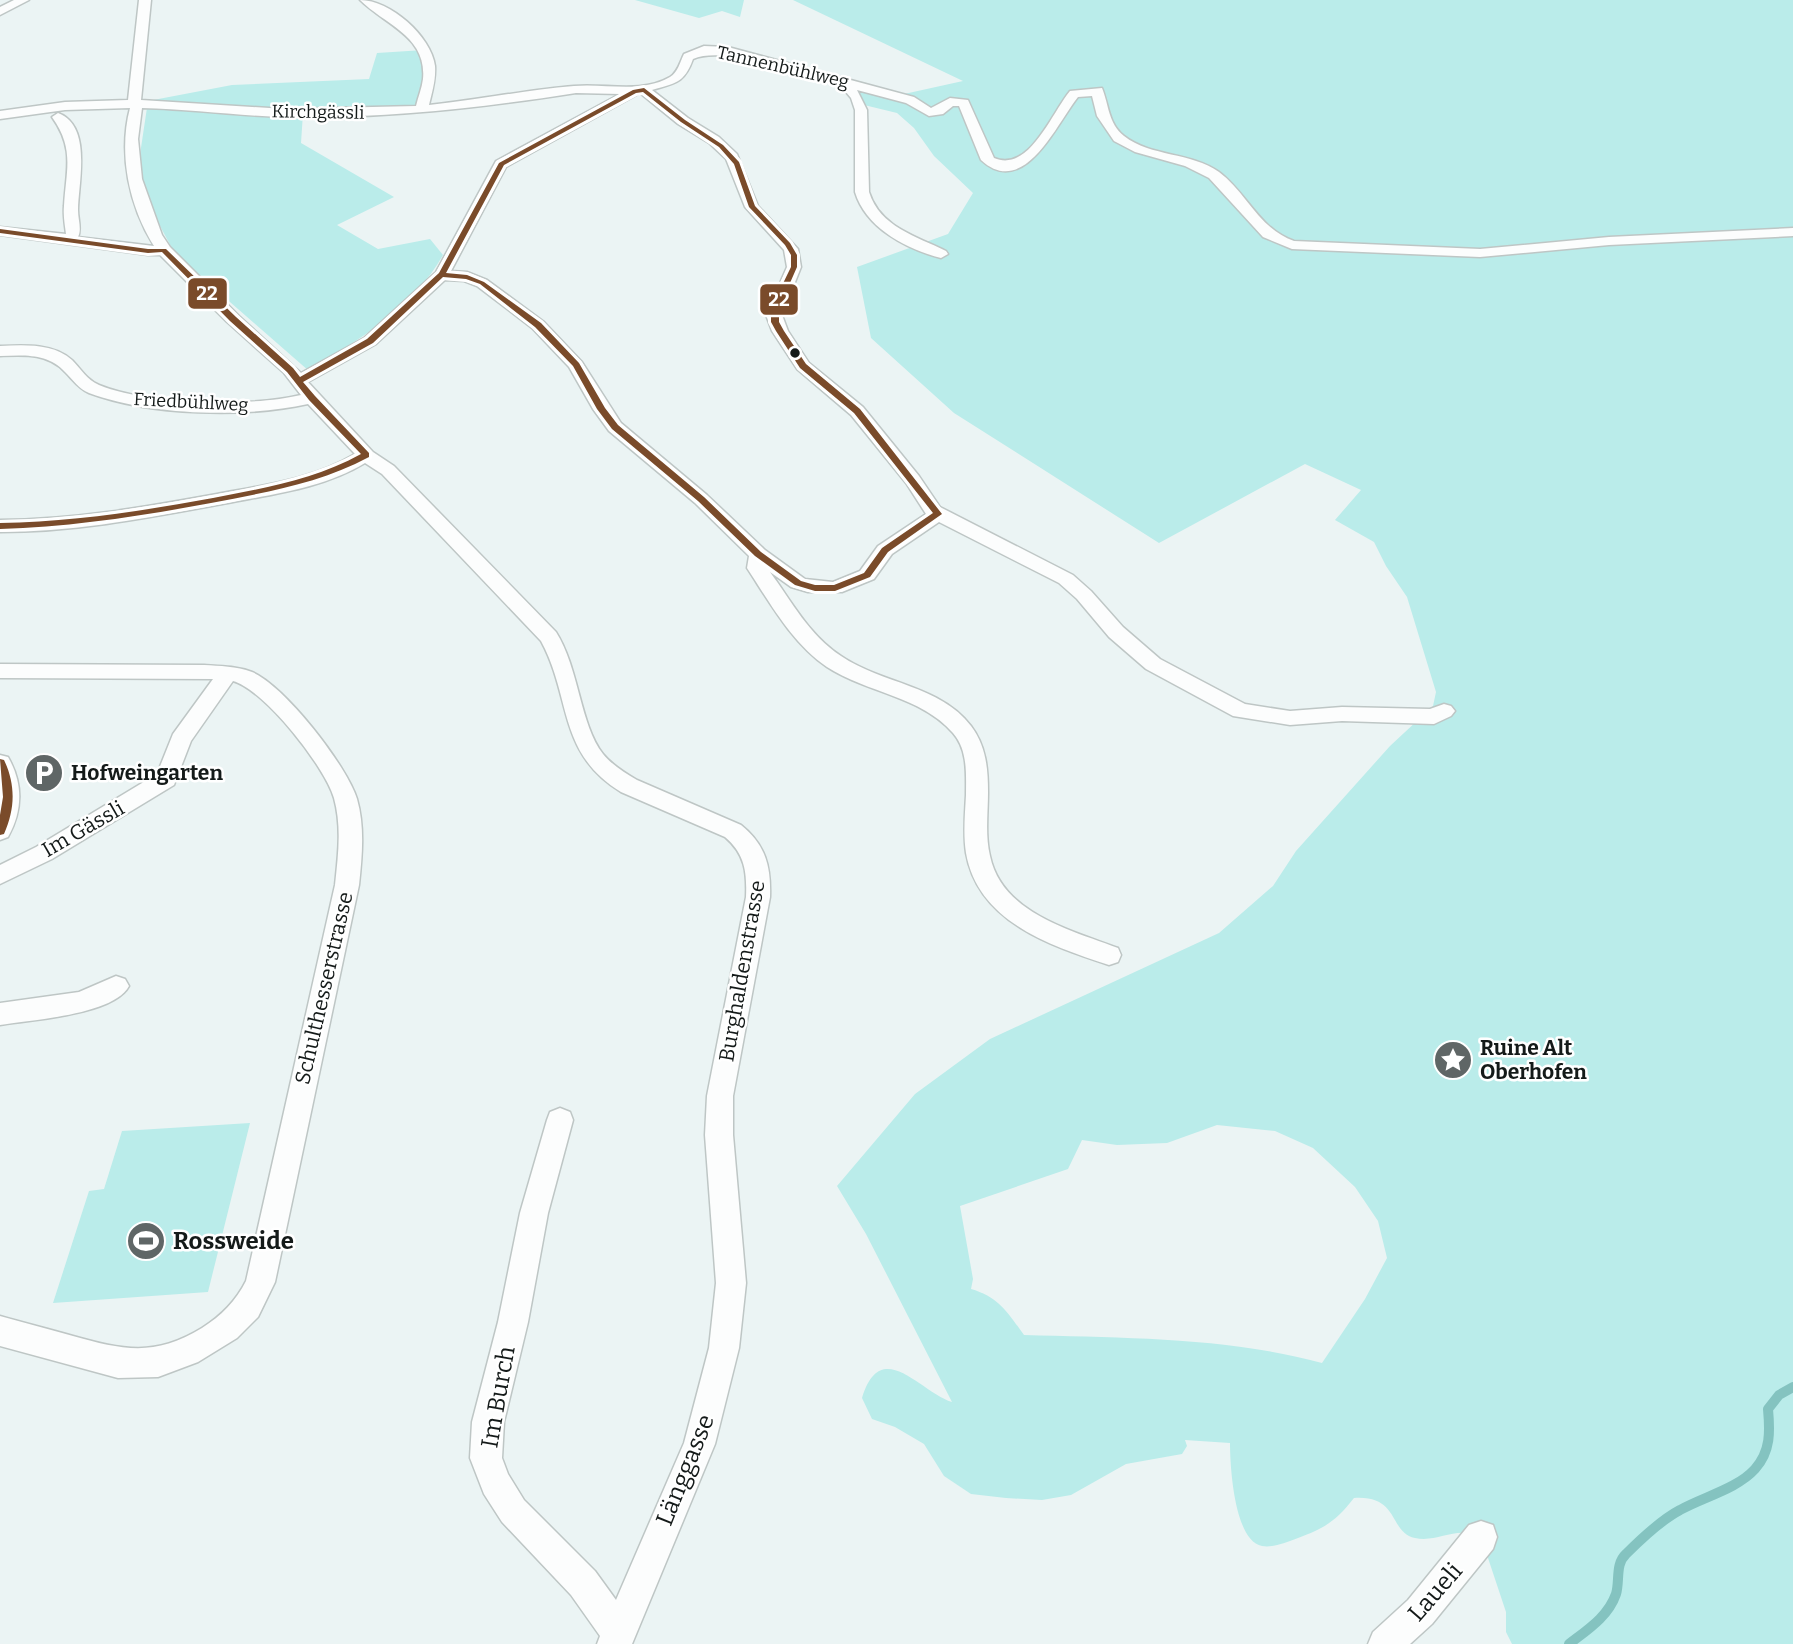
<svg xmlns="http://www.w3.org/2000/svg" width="1793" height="1644" font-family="Bitter,serif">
<rect width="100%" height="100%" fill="#ebf4f4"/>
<g fill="#baecea" fill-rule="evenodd">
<path d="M635,0h109l-4,17 -18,-6 -23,7z"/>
<path d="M793,0h1000v1644h-281l-6,-12v-20l-25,-75c-25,-12 -43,6 -66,1 -26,-5 -15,-43 -61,-40 -18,23 -29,30 -56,40 -11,4 -24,10 -36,8 -28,-5 -32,-81 -32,-103l-45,-3 2,6 -5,8 -56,10 -55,31 -29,5 -36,-2 -35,-4 -27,-18 -20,-32 -29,-17 -23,-8 -10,-21c19,-63 59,-5 90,4l-86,-168 -29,-48 78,-92 75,-55 229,-106 54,-47 23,-35 94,-105 43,-40 3,-14 -29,-95 -21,-31 -12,-24 -39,-22 26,-30 -56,-26 -146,79 -205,-130 -83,-75 -14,-71 91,-33 25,-41 -39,-37 -20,-28 -17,-15 -37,-9 -9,-16 44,8 68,-15zM1217,1125l58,6 38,17 42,39 23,34 9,37 -22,41 -43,64c-95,-26 -199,-25 -298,-28 -16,-22 -25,-38 -53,-46l2,-10 -13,-73 108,-37 14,-29 35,5 50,-2z"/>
<path d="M424,50l4,9 -6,50 -119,4 -2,30 93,54 -57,28 41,24 52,-10 13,16c-29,52 -85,85 -134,116l-134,-117 -39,-73 12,-80 84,-16 137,-6 8,-26z"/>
<path d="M250,1123l-42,169 -155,11 36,-112 15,-2 18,-58z"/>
</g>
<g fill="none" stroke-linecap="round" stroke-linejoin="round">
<path stroke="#84c3c0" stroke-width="10" d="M1569,1644c18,-14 39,-27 47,-50 4,-13 -1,-30 10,-40 15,-15 35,-34 54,-44 23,-13 57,-21 75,-41 16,-18 15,-38 13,-60l11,-14 14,-8"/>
<defs>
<g id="minor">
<path d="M14,0h15l-29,15v-8z"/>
<path d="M139,0h12l-10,100 144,9 131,-3c2,-9 6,-18 7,-27 4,-43 -38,-54 -63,-79 30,0 71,36 75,66 1,14 -3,26 -6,39 49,-5 96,-15 145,-19 32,-3 66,8 96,-9 8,-5 10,-15 14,-23l20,-8 24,1 186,50 17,11 19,-10 18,2 26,58c35,15 57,-44 76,-67l32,-3c7,17 6,35 22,48 27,21 67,16 95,36 28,21 40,57 75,69l186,8 129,-12 184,-9v8l-184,9 -129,12 -188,-8 -29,-12 -54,-59 -24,-12 -50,-14 -21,-11 -17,-25 -5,-20 -14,1c-21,26 -54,103 -97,63l-22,-54h-6l-10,8 -14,2 -23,-13 -49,-13 10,20 2,82c11,35 47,44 77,59l2,3 -7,4c-35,-9 -75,-30 -86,-66v-82l-4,-12 -11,-13c-36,-10 -114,-40 -147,-26 -9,25 -18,24 -41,31l36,28 31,19 18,17 21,52 40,43 3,18 -19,48 6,16 21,32 54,44 56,69 21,31 133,68 18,16 32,36 37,32 85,45 45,7 52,-4 88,2 14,-5 7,2 4,5 -4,5 -17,8 -92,-3 -52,4 -57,-9 -87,-47 -37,-32 -32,-38 -18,-16 -120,-61 -47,32 -18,25 -32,13h-34l-17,-5 -21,-15c22,30 39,63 71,84 41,28 99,29 130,70 15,20 17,42 17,66 0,21 -3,43 2,64 12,57 80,74 128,92l3,7 -3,7 -9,3c-58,-19 -131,-43 -143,-112 -3,-19 -1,-39 0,-58 0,-21 2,-45 -13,-62 -32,-37 -86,-40 -126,-66 -35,-24 -57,-64 -80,-99l2,-12 -54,-53 -86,-72 -16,-22 -24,-42 -37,-39 -55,-42 -13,-5 -19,-1 -69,64 -68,38 65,70 21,14 162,166c23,36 24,93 47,122 9,11 22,19 34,26l104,45c25,20 30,42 29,72l-37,199v39l13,148 -7,65 -24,96 -83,200h-35l3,-8 -29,-41 -69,-73 -18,-28 -14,-36 2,-36 26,-100 22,-109 27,-93 3,-8 10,-4 10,4 3,8 -25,93 -20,109 -24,100 -2,36 6,16 16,26 71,71 21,29 68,-157 25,-95 7,-65 -11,-148 2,-39 39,-199c1,-25 -1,-43 -21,-60l-104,-45c-64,-39 -49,-94 -80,-151l-159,-167 -17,-11c-41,25 -91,31 -137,40 -76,14 -151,29 -228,29v-12c74,0 145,-13 217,-26 48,-9 96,-15 138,-40l-47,-50c-63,14 -157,12 -219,-11 -10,-4 -16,-13 -24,-21 -17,-19 -41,-17 -65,-16v-10c24,-1 53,-3 72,14 9,9 15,20 27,25 49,20 151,22 202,10l-17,-22 -57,-51 -67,-67h-12l-148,-20v-8l66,7c-1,-9 -3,-18 -2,-28 2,-36 11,-57 -12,-89l6,-4c35,13 20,71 20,97 0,10 4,19 0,27l76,9c-25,-40 -36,-92 -24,-138l-65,2 -65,9v-8l65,-9 63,-2zM576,93l44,1 -124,67 -60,111 -72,66 -63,35 -62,-57 -69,-69 -8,-12 -20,-56 -4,-40 4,-31c49,1 97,8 145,9 98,2 193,-9 289,-24zM640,93l38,31 31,19 17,16 19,48 39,43 3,17 -21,48 6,16 25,38 54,46 55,68 20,31 -48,32 -18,25 -27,11 -28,-3 -40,-29 -58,-55 -86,-72 -39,-61 -38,-40 -57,-42 -20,-8 -16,-1 55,-104z"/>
<path d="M0,664l204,1c16,1 32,1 48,7 32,13 95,94 105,127 8,28 5,58 2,86l-84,397 -17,35 -21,21 -39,24 -40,15 -40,1 -118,-32v-30c24,7 49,13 73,20 50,14 82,21 129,-8 19,-12 34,-27 44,-47l89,-396c3,-29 7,-58 -1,-87 -9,-31 -69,-108 -101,-117l-42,60 -17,44 -122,74 -52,25v-19l36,-18 121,-73 16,-40 40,-55 -213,-1z"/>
<path d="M0,755l8,2c15,26 15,53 0,80l-8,3z"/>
<path d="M116,976l9,3 4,7c-15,29 -99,34 -129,39v-22l79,-11z"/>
<path d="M1481,1521l12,4 4,12 -4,12 -61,75 -22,20h-42l5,-12 35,-32 61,-75z"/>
</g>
</defs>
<use href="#minor" stroke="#bec6c5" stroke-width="3"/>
<use href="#minor" fill="#fcfdfd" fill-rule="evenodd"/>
<defs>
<g id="bus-1">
<path d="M644,88l41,32 38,25 16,17 16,44 35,37 7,12v12l-18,41v14l5,9 22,33 54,45 82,105 -54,38 -18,25 -35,14h-20l-20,-6 -40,-29 -57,-55 -86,-72 -15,-20 -24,-43 -38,-39 -55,-43 -14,-5 -23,-2 -70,66 -70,39 12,14 54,57v4c-50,27 -103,35 -158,46 -70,13 -140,24 -211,26v-6c72,-1 142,-12 213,-25 51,-10 101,-18 148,-44l-52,-54 -22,-28 -57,-51 -68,-69 -14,1 -148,-20v-4l148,20h18l70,68 57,51 7,9 67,-38 72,-66 60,-110 134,-73zM643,92l38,30 38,25 15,17 15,43 36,38 6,10v12l-20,41v14l5,9 24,37 54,45 79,100 -51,35 -18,25 -30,12h-19l-14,-4 -40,-29 -57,-55 -86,-72 -13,-17 -26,-45 -38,-40 -57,-41 -17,-7 -21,-2 58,-108 132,-72z"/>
<path d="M0,759l4,1c12,25 11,49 0,74l-4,1v-20l3,-18z"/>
</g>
</defs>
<use href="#bus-1" stroke="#fff" stroke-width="6"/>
<use href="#bus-1" fill="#7a4b2a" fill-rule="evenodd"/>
</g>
<defs>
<symbol id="parking-disc" viewBox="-11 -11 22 22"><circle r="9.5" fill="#5f6666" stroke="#fff"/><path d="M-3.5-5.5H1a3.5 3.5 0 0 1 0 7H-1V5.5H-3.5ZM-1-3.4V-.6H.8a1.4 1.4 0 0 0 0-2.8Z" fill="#fff"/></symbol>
<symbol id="sight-disc" viewBox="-11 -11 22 22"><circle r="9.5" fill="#5f6666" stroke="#fff"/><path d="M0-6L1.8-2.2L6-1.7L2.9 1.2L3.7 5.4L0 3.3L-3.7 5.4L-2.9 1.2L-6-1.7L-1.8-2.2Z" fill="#fff"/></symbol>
<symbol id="stadium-disc" viewBox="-11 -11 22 22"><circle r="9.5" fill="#5f6666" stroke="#fff"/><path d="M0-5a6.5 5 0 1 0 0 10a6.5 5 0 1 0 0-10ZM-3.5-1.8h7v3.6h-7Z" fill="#fff"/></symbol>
</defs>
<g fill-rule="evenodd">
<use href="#parking-disc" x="22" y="751" width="44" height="44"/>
<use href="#sight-disc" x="1431" y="1038" width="44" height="44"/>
<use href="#stadium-disc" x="124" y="1219" width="44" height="44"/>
</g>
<circle fill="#141a19" stroke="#fff" stroke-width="2.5" cx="795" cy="353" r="6"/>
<g text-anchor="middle" stroke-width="5" stroke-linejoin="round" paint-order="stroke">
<g font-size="18" fill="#141a19" stroke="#fff">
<text transform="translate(783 67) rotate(13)" y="6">Tannenbühlweg</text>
<text transform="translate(318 112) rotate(1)" y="6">Kirchgässli</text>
<text transform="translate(191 402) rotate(3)" y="6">Friedbühlweg</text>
</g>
<g font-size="21" font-weight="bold" fill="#141a19" stroke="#fff" text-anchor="start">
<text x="71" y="780">Hofweingarten</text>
<text x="1480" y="1055">Ruine Alt<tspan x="1480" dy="24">Oberhofen</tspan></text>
</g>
<g font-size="21" fill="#141a19" stroke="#fff">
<text transform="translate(83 829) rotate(-30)" y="7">Im Gässli</text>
<text transform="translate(742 971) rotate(-80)" y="7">Burghaldenstrasse</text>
<text transform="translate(324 988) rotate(-77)" y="7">Schulthesserstrasse</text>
</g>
<g font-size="24" font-weight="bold" fill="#141a19" stroke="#fff" text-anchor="start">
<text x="173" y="1249">Rossweide</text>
</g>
<g font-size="24" fill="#141a19" stroke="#fff">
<text transform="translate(498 1397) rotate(-80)" y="8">Im Burch</text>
<text transform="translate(685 1470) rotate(-68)" y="8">Länggasse</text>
<text transform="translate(1435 1592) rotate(-49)" y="8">Laueli</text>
</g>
</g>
<g stroke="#fff" stroke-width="2.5">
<rect x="187" y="277" width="41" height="33" rx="7" fill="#7a4b2a"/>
<rect x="759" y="283" width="40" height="33" rx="7" fill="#7a4b2a"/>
</g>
<g font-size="19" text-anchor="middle" font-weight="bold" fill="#fff">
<text x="207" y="300">22</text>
<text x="779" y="306">22</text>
</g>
</svg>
